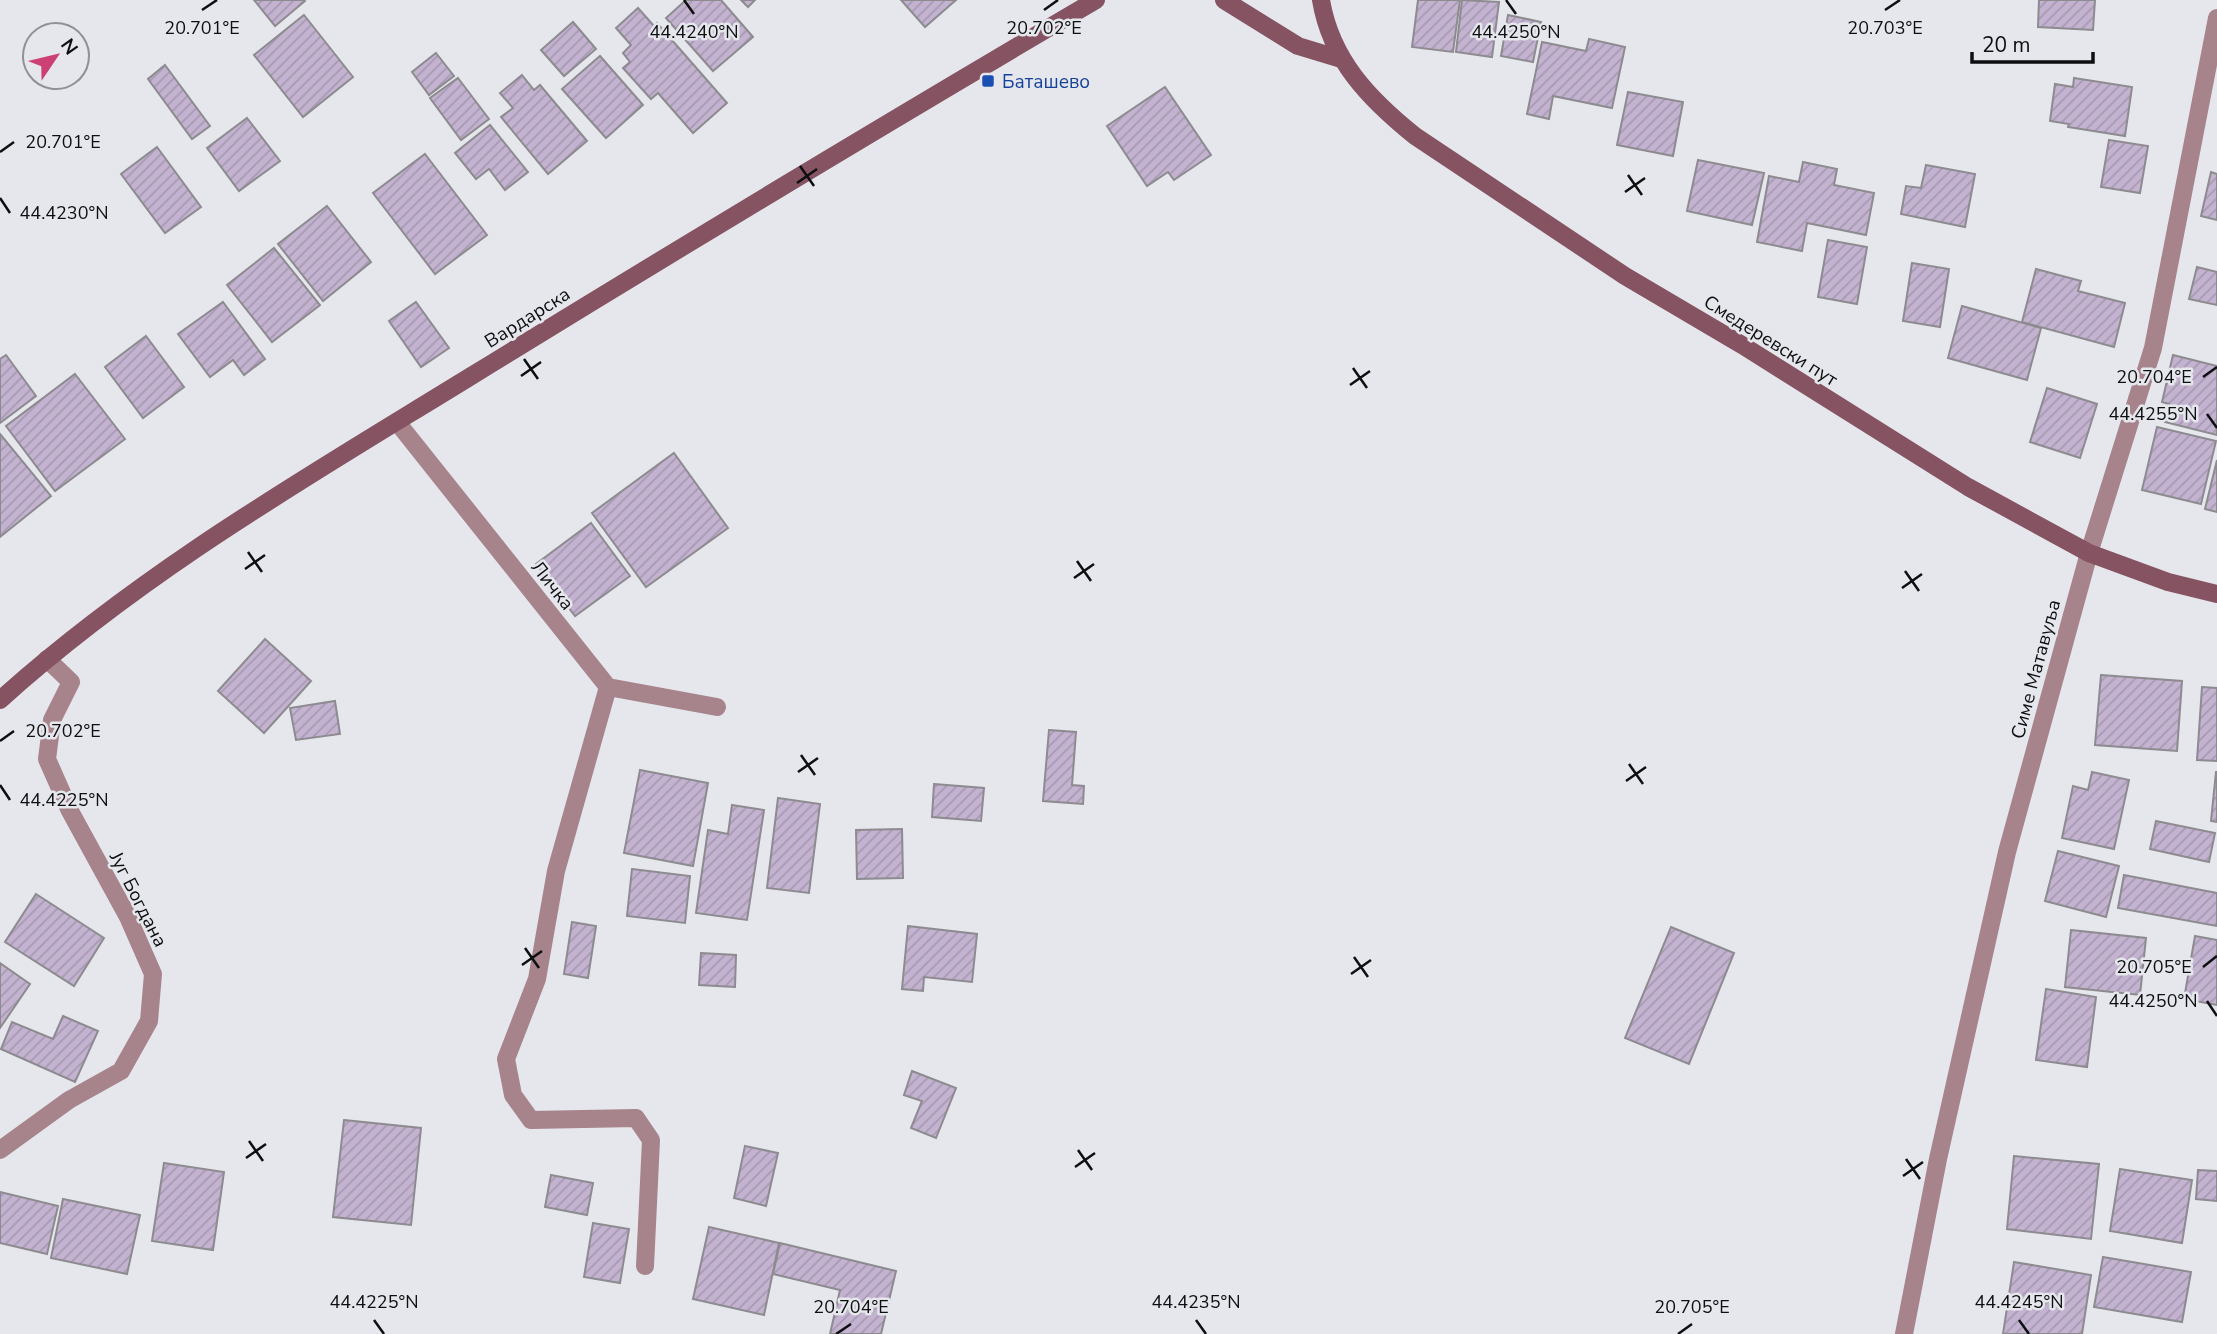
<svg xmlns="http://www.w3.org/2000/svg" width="2217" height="1334" font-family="'Nunito Sans',sans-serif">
<defs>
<pattern id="building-hatch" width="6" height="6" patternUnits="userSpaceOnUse" patternTransform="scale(1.75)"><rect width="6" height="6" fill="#c3b3d0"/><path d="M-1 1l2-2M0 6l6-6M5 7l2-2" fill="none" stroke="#a699b2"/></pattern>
</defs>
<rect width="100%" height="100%" fill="#e5e7ec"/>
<g fill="url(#building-hatch)" stroke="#8d8b8f" stroke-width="2">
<path d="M254,0h50l1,1 -30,25z"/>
<path d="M686,0h35l32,37 -40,34 -47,-53z"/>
<path d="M741,0h14l-7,7z"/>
<path d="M901,0h55l-31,27z"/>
<path d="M1418,0h42l-7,52 -41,-5z"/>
<path d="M1462,0l37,2 -7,55 -36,-5z"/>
<path d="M2039,0h56l-2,30 -55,-3z"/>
<path d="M638,8l16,18 3,-3 70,80 -34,30 -35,-40 -7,6 -28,-31 7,-6 -7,-9 8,-8 -15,-17z"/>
<path d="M304,15l49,62 -50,40 -49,-62z"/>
<path d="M1508,15l33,7 -8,40 -32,-6z"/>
<path d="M573,22l23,27 -32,27 -23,-26z"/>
<path d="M1589,39l36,8 -13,61 -59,-12 -4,23 -22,-5 15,-72 44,9z"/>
<path d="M436,53l18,23 -25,19 -17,-23z"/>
<path d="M600,56l43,49 -37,33 -44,-49z"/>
<path d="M165,65l45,61 -18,13 -44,-60z"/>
<path d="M522,75l12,15 6,-5 47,56 -39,33 -47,-57 12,-9 -13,-15z"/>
<path d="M458,78l31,41 -28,21 -31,-42z"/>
<path d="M2074,78l58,9 -7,49 -57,-9 1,-3 -19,-3 5,-37 18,3z"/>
<path d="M1165,87l46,68 -37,25 -6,-8 -21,14 -40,-60z"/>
<path d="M1628,92l55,10 -10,54 -56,-11z"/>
<path d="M247,118l33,43 -41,30 -32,-43z"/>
<path d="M490,125l38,47 -23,18 -16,-21 -13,10 -21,-26z"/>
<path d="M2109,140l39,6 -8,47 -39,-6z"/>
<path d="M157,147l44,60 -36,26 -44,-59z"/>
<path d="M425,154l62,81 -52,39 -62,-81z"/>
<path d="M1698,160l66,13 -12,52 -65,-14z"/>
<path d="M1803,162l34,7 -3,16 40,8 -8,42 -59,-12 -5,28 -45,-9 12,-66 30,6z"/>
<path d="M1926,165l49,9 -10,53 -64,-13 5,-28 15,2z"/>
<path d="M2211,172l6,2v46l-16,-4z"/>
<path d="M327,206l44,56 -48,39 -45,-57z"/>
<path d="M1828,240l39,7 -10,57 -39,-7z"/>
<path d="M274,248l46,57 -48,37 -45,-57z"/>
<path d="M1912,263l37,6 -9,58 -37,-6z"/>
<path d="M2197,267l20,5v33l-28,-6z"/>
<path d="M2036,269l45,12 -3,10 47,12 -11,44 -92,-25z"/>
<path d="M223,302l42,57 -21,16 -11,-15 -23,17 -32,-43z"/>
<path d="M416,302l33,46 -28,19 -32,-46z"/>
<path d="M1962,306l79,22 -14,52 -79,-22z"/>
<path d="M146,336l38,51 -41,31 -38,-51z"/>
<path d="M6,355l30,41 -36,27v-64z"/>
<path d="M2173,355l44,11v69l-52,-13 4,-18 -7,-2z"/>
<path d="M75,374l50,65 -70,52 -49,-65z"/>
<path d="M2047,388l50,16 -17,54 -50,-16z"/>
<path d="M2157,427l59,14 -15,63 -59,-14z"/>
<path d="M0,434l51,62 -51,41z"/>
<path d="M674,453l54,75 -82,59 -54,-74z"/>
<path d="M2217,460v52l-12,-3z"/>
<path d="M591,523l39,53 -55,40 -39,-52z"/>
<path d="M265,639l46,42 -47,52 -46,-42z"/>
<path d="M2101,675l81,6 -5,70 -82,-6z"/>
<path d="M2202,687l15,1v73l-20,-1z"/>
<path d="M335,701l5,33 -44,6 -6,-32z"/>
<path d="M1049,730l27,2 -4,53 12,1 -1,18 -40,-3z"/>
<path d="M640,770l68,13 -15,83 -69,-13z"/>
<path d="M2092,772l37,8 -15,69 -52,-11 11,-52 15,4z"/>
<path d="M2216,772h1v50l-6,-1z"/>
<path d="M934,784l50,4 -3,33 -49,-4z"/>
<path d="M778,798l42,6 -11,89 -42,-5z"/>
<path d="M732,805l32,5 -17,110 -51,-7 12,-83 20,4z"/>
<path d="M2156,821l59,12 -6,29 -59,-13z"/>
<path d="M902,829l1,49 -46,1 -1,-49z"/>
<path d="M2058,851l61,15 -13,51 -61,-16z"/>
<path d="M632,869l58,7 -5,47 -58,-7z"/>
<path d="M2124,875l93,18v33l-99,-18z"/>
<path d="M36,894l68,44 -30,48 -69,-44z"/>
<path d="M572,922l24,4 -8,52 -24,-4z"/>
<path d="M908,926l69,8 -5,48 -48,-5 -1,14 -21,-2z"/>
<path d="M1671,927l63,26 -45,111 -64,-26z"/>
<path d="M2071,930l75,8 -6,57 -75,-8z"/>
<path d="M2195,936l22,4v65l-33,-6z"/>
<path d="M701,953l35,2 -1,32 -36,-2z"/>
<path d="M0,963l30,21 -30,44z"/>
<path d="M2046,989l50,8 -9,70 -51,-7z"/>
<path d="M63,1016l35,15 -23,51 -74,-33 11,-27 41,17z"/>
<path d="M912,1071l44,17 -20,50 -25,-10 11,-27 -18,-6z"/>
<path d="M344,1120l77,8 -10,97 -78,-8z"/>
<path d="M745,1146l33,7 -12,53 -32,-8z"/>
<path d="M2014,1156l85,8 -8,75 -84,-10z"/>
<path d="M164,1163l60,9 -11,78 -61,-9z"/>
<path d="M2120,1169l72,11 -10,63 -72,-12z"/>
<path d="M2198,1170l19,1v30l-21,-2z"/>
<path d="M551,1175l42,8 -6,32 -42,-8z"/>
<path d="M0,1192l58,14 -11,48 -47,-11z"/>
<path d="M63,1199l77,16 -13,59 -76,-16z"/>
<path d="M593,1223l36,6 -9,54 -36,-6z"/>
<path d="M709,1227l70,16 -15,72 -71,-16z"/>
<path d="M780,1243l116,28 -15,63h-51l10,-44 -67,-16z"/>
<path d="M2103,1257l88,15 -9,50 -88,-15z"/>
<path d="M2014,1262l77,13 -9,59h-79z"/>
</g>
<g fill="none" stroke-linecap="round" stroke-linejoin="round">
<g stroke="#a7838c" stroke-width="18">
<path d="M608,687l-52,184 -19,108 -31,80 7,36 18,25 105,-2 15,22 -6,126"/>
<path d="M0,1150l69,-50 52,-29 28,-50 4,-47 -25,-57 -58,-106 -23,-52 5,-39 19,-38 -24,-23"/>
</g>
<g stroke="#a7838c" stroke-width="18">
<path d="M397,422l211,265 109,20"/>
<path d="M1904,1334l34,-175 69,-307 82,-299 64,-205 64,-330"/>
</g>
<g stroke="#865362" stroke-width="18">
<path d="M1224,0l74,46 43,13"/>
<path d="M1321,0c10,60 48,99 94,136l210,140 117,69 226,142 121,66 79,29 49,12"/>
<path d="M0,700c142,-128 307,-223 468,-322 208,-128 417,-254 628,-378"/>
</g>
</g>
<path fill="none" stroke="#0e0f10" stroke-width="2.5" d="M684,0l10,14M1506,0l10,14M202,10l15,-10M1044,10l14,-10M1885,10l15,-10M0,152l14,-10M800,166l14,20M1628,175l14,20M797,183l20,-14M1625,192l20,-14M0,198l10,15M524,359l14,20M1353,368l14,20M521,376l20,-14M2203,377l14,-10M1350,385l20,-14M2207,414l10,14M248,552l14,20M1077,561l14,20M245,569l20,-14M1905,571l14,20M1074,578l20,-14M1902,588l20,-14M0,741l14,-10M801,755l14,20M1629,764l14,20M798,772l20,-14M1626,781l20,-14M0,785l10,15M525,948l14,20M1354,957l14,20M522,965l20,-14M2203,967l14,-11M1351,974l20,-14M2207,1001l10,15M249,1141l14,20M1078,1150l14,20M246,1158l20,-14M1906,1159l14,20M1075,1167l20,-14M1903,1176l20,-14M374,1320l10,14M1196,1320l10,14M2019,1320l10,14M836,1334l15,-10M1678,1334l14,-10"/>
<rect fill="#1a4fb4" stroke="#e5e7ec" stroke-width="2.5" x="981" y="74" width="14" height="14" rx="3.5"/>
<g text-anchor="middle" stroke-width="5" stroke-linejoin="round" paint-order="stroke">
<g font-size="19" fill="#164399" stroke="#e5e7ec" text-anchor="start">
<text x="1002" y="88">Баташево</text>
</g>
<g font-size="19" fill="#0e0f10" stroke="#e5e7ec">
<text transform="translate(527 317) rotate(-32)" y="7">Вардарска</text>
<text transform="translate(1771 340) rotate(32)" y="7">Смедеревски пут</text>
<text transform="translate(553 585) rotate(52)" y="7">Личка</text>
<text transform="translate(2035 669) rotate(-75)" y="7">Симе Матавуља</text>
<text transform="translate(139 899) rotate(63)" y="7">Југ Богдана</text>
</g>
</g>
<g font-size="18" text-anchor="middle" fill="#0e0f10" stroke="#e5e7ec" stroke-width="5" stroke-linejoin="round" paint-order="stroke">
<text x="1044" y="34">20.702°E</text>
<text x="202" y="34">20.701°E</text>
<text x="1885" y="34">20.703°E</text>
<text x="694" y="38">44.4240°N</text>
<text x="1516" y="38">44.4250°N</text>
<text x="63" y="148">20.701°E</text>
<text x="64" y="219">44.4230°N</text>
<text x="2154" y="383">20.704°E</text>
<text x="2153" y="420">44.4255°N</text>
<text x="63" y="737">20.702°E</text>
<text x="64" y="806">44.4225°N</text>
<text x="2154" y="973">20.705°E</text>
<text x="2153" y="1007">44.4250°N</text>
<text x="374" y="1308">44.4225°N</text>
<text x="1196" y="1308">44.4235°N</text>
<text x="2019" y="1308">44.4245°N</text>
<text x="851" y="1313">20.704°E</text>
<text x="1692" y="1313">20.705°E</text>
</g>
<g transform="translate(56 56) rotate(55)"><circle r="33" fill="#e5e7ec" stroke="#8f9194" stroke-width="2"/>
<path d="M0-5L12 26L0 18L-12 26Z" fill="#cc4073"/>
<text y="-10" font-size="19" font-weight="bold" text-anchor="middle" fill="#0e0f10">N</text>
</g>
<path d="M1972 52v10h121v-10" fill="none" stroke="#0e0f10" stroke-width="3.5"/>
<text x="1982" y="52" font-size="21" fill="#0e0f10" stroke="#e5e7ec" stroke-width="5" paint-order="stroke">20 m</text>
</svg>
